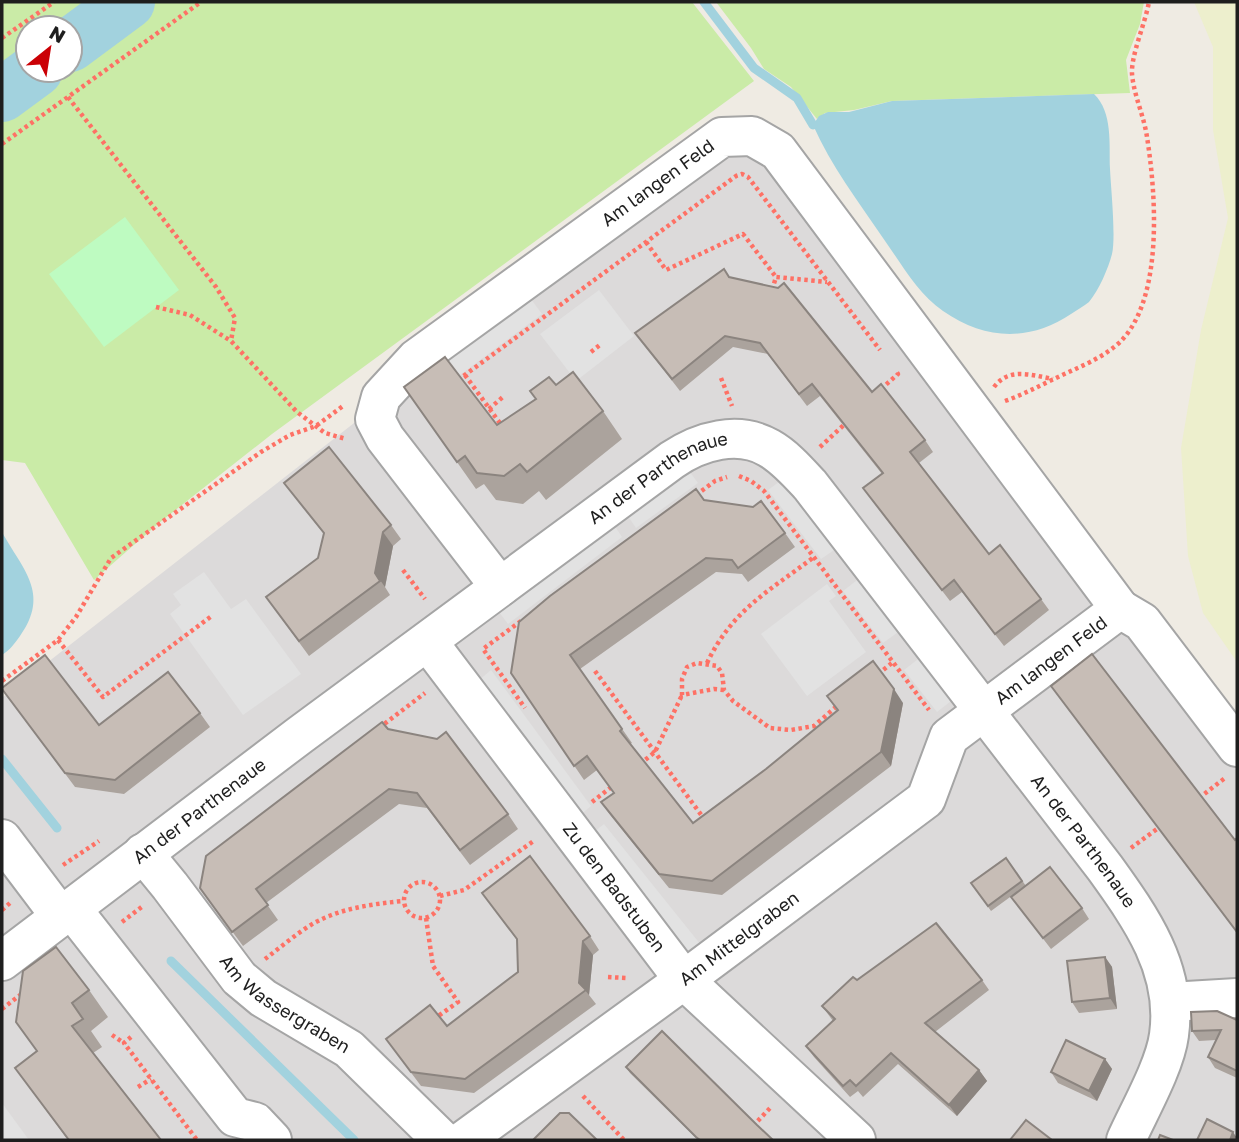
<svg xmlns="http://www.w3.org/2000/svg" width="1239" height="1142" font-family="'Golos Text',sans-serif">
<rect width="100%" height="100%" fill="#efebe3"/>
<path fill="#dcdada" d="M767,156l470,574v410h-1235v-442l425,-332 292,-209z"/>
<path fill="#edefcd" d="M1194,2h43v660l-34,-49 -15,-57 -7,-108 20,-118 27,-112 -15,-88v-83z"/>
<g fill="#caeba7">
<path d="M2,2h109l-41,30v-4h-42v34l-26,19z"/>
<path d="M148,2h544l62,79 -482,353 -113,89 -65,57 -69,-117 -23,-3v-350l54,-40h14v-10z"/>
<path d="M716,2h428l-4,22 -14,36 4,33 -238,8 -38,9 -29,3 -8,6 -26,-32 -27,-18 -13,-21z"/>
</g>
<path fill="#befbc1" d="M125,217l54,73 -75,57 -55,-73z"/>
<g fill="#e2e2e2">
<path d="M599,290l35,46 -58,45 -36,-47z"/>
<path d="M528,295l14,19 -82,61 -14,-19z"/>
<path d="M687,468l11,15 -62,45 -11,-16z"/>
<path d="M787,476l53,70 -19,13 -53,-69z"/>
<path d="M612,522l10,15 -114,87 -12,-16z"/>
<path d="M204,572l27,37 15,-10 55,75 -58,41 -73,-101 11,-9 -8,-11z"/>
<path d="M861,577l40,53 -18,13 -40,-52z"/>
<path d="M827,584l9,12 -7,5 37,51 -59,44 -46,-62z"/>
<path d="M922,656l33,42 -18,14 -33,-42z"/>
<path d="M491,670l100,136 -17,14 -103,-133z"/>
<path d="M604,824l101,126 -19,16 -101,-127z"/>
<path d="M2,1103l27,37h-27z"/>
</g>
<g fill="#a2d2de">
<path d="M1094,94c19,18 15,51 16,75 1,20 6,68 2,85 -4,15 -13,36 -23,48 -5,4 -12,8 -18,12 -42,28 -86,26 -128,-3 -26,-18 -42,-48 -60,-73 -25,-37 -52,-72 -70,-113l6,-9 9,-4h21l43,-11z"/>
<path d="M2,532c20,37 49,61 18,104 -6,8 -10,14 -18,19z"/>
</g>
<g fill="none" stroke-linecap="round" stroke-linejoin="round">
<g stroke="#a2d2de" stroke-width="9">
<path d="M704,2l50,66 43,30 16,27"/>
<path d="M2,759l55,69"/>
<path d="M171,961l183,179"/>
</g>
<g stroke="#a2d2de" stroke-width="54">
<path d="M70,45l58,-43"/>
<path d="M2,95l34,-25"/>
</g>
<defs>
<g id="minor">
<path d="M1120,609l22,13 95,125"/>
<path id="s1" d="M428,642l256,338 172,160"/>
<path d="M2,839l59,78"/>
<path id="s2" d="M143,853l27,33 69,92 24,20 86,51 93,91"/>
<path d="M71,908l164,209 20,5 17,18"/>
<path id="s3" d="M2,961l298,-226 372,-275c28,-19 66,-30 97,-12 16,9 29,24 41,37l295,383c36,50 73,102 64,167 -4,31 -30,76 -43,105"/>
<path d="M1170,1002l67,-4"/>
<path id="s4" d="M464,1140l220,-160 242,-181 23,-62 171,-128 -342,-458 -26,-15 -30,1 -306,222 -35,38 -6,22 10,19 115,149"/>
</g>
</defs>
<use href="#minor" stroke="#a5a5a5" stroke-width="42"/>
<g stroke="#fe7165" stroke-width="4.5" stroke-dasharray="3.5 3.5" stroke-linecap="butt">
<path d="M2,38l52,-36"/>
<path d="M68,97l148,190 19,31 -4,23"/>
<path d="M2,144l199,-142"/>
<path d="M646,242l20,28 77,-36 33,43"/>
<path d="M772,290l4,-13 51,5"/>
<path d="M156,307l34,8 41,26 66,71 28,21 21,6"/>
<path d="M591,352l10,-8"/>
<path d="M465,375l37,51"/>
<path d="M721,378l11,28"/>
<path d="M458,380l278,-204 6,-2 6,3 132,173"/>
<path d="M994,387c15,-20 37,-12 59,-8"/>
<path d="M881,389l17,-15 -2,-3"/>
<path d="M1005,401c17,-6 32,-14 49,-22 22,-11 46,-19 65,-36 45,-43 37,-149 28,-206 -3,-21 -13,-41 -15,-63 -1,-19 13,-50 17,-72"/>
<path d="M489,409l15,-13"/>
<path d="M820,447l27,-25"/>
<path d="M739,476l12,5 13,10 165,219"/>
<path d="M696,495l19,-14 12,-4"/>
<path d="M403,570l22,29"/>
<path d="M521,621l-38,28 42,59"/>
<path d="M58,640l45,57 110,-82"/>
<path d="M707,663c26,-54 61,-71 107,-106"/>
<path d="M595,671l110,149"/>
<path d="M878,674l14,-11"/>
<path d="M2,681l56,-41 18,-23 35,-59 150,-106 29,-17 26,-9 27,-20"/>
<path d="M724,690l-10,-1 -32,6v-16l5,-12 10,-4 20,3 5,7 2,17 9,11 37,27 21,2 23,-4 24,-21"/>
<path d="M379,728l46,-35"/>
<path d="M640,764l15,-12 27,-57"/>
<path d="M1199,798l26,-20"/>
<path d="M592,802l22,-17"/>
<path d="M1131,848l30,-22"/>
<path d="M63,865l36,-24"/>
<circle cx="422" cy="900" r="18"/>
<path d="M440,896l24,-6 71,-50"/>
<path d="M2,910l8,-7"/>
<path d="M426,918l7,48 25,36 -24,17"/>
<path d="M122,922l21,-16"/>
<path d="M265,959c16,-12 32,-26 49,-36 28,-15 58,-19 89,-22"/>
<path d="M608,977l18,1"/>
<path d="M2,1009l22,-17"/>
<path d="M112,1035l12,8"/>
<path d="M131,1037l-7,6 73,97"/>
<path d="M138,1087l13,-8"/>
<path d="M583,1096l41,44"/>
<path d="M753,1126l18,-19"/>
</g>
<use href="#minor" stroke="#fff" stroke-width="38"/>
</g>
<g fill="#aba39d">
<path d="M729,277l143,115 53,48 8,12 -14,11 70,91 52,45 8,11 -45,36 -42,-54 -12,9 -87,-113 19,-14 -62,-78 -13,10 -39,-52 -35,-7 -53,44 -45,-58z"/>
<path d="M556,385l47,26 19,28 -76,61 -7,-9 -16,13 -27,-4 -12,-16 -8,5 -72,-102 93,38z"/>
<path d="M284,483l107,42 10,14 -8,7 -8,41 5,8 -81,61 -43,-59 52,-39 6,-24z"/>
<path d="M704,500l49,7 32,26 10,14 -47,35 -6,-8 -26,-2 -136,97 52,74 -2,1 63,79 73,-54 71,-58 -10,-15 76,7 -12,63 -169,129 -53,-7 -58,-72 -10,-14 13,-9 -17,-23 -13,10 -73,-107z"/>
<path d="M2,689l97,36 101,-12 10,14 -86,67 -49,-7z"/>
<path d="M388,729l120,85 10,15 -48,36 -43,-57 -28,-4 -133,99 12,17 -35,26 -43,-58z"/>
<path d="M1006,858l20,28 56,22 7,11 -38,30 -40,-52 14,-11 -34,25 -20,-28z"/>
<path d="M482,893l108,43 9,14 -6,5 -4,40 7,9 -122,89 -53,-7 -35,-47 61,-13 71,-54 -1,-32z"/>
<path d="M1105,957l7,10 5,42 -38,4 -7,-11z"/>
<path d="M857,980h125l7,10 -54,42 44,38 8,11 -30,35 -59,-52 -35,33 -5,-6 -8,6 -36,-40 -8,-11 27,-25 -11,-15z"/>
<path d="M89,990l19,27 -17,14 11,16 -9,6 68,87h-93l-53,-72 22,-17 -21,-29z"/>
<path d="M1237,1020v58l-22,-10 -7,-11 8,-17 -17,1 -7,-10z"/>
<path d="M1105,1059l7,10 -15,32 -39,-18 -7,-11z"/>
<path d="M626,1067l131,58 16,15h-75l-68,-67z"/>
</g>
<g fill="#8b847f">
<path d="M383,532l10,14 -8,41 -10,-14z"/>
<path d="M894,689l9,14 -12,63 -10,-14z"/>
<path d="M583,941l10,14 -4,40 -10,-12z"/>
<path d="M1105,957l7,10 5,42 -7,-11z"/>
<path d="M1105,1059l7,10 -15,32 -8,-10z"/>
<path d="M979,1070l8,11 -30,35 -8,-11z"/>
<path d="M1233,1132l4,6v2h-7z"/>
</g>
<g fill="#c7bdb6" stroke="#8b847f" stroke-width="2">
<path d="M724,269l5,8 49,11 6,-5 88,109 9,-8 44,56 -15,12 79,102 11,-9 41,54 -46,35 -41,-54 -12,10 -79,-102 20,-15 -71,-89 -13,10 -39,-51 -35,-7 -53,43 -37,-46z"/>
<path d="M445,357l52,68 39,-26 -6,-8 19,-14 7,8 17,-13 30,39 -76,61 -7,-8 -16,12 -27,-3 -12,-17 -8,6 -53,-75z"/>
<path d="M329,447l62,78 -8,7 -8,41 5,8 -81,60 -33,-44 52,-39 6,-25 -40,-50z"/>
<path d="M696,489l8,11 49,7 8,-6 24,32 -47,35 -6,-8 -26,-2 -136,97 52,74 -2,2 73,92 73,-54 72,-59 -11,-14 46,-35 21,28 -13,63 -169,129 -53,-7 -58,-72 13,-9 -27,-37 -13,10 -63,-93 8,-51 31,-26z"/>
<path d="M1092,654l143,186 2,-2v94l-186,-246z"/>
<path d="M45,655l54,70 69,-53 32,41 -85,67 -50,-7 -63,-84v-1z"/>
<path d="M382,722l6,7 49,10 9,-7 62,82 -48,36 -43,-57 -28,-4 -133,100 12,16 -36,27 -32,-44 6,-32z"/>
<path d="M530,856l60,80 -7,5 -4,42 7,7 -121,89 -54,-7 -25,-33 44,-34 17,21 71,-54 -1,-33 -35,-46z"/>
<path d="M1006,858l16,23 -34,25 -17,-23z"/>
<path d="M1050,867l32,41 -39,30 -32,-41z"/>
<path d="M936,923l46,57 -57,43 54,47 -30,35 -58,-52 -35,33 -6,-6 -7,6 -37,-40 29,-27 -13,-13 31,-29 4,3z"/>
<path d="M56,947l33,43 -17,13 11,16 -11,7 89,114h-92l-54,-72 22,-17 -21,-29 7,-51z"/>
<path d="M1105,957l5,41 -38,4 -5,-41z"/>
<path d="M1217,1011l20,9v51l-29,-14 13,-27 -29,1 -1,-19z"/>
<path d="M662,1031l95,94 16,15h-73l-4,-3 -70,-70z"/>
<path d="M1066,1040l39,19 -16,32 -38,-19z"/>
<path d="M560,1113h9l28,27h-64z"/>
<path d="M1207,1119l26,13 -3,8h-33z"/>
<path d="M1026,1120l26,20h-42z"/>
<path d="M1160,1135l13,5h-15z"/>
</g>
<g text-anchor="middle" stroke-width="6" stroke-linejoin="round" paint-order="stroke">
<g font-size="18" fill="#1e1e1e" stroke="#fff">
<text transform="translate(658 183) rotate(-36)" y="6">Am langen Feld</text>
<text dy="6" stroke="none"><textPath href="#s3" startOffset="816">An der Parthenaue</textPath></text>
<text dy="6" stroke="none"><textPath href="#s4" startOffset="768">Am langen Feld</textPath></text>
<text dy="6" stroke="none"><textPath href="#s3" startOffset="248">An der Parthenaue</textPath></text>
<text dy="6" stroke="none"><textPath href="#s3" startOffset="1444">An der Parthenaue</textPath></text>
<text dy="6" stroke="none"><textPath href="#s1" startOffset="308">Zu den Badstuben</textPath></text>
<text dy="6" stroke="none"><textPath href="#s4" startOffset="341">Am Mittelgraben</textPath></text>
<text dy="6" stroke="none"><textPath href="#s2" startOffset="210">Am Wassergraben</textPath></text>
</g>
</g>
<rect width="1239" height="1142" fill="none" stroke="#1e1e1e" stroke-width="7"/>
<g transform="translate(49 49) rotate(30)"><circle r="33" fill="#ffffff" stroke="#a5a5a5" stroke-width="2"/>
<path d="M0-5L12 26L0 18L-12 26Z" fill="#cb0005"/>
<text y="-10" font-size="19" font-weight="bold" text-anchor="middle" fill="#1e1e1e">N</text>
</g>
</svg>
